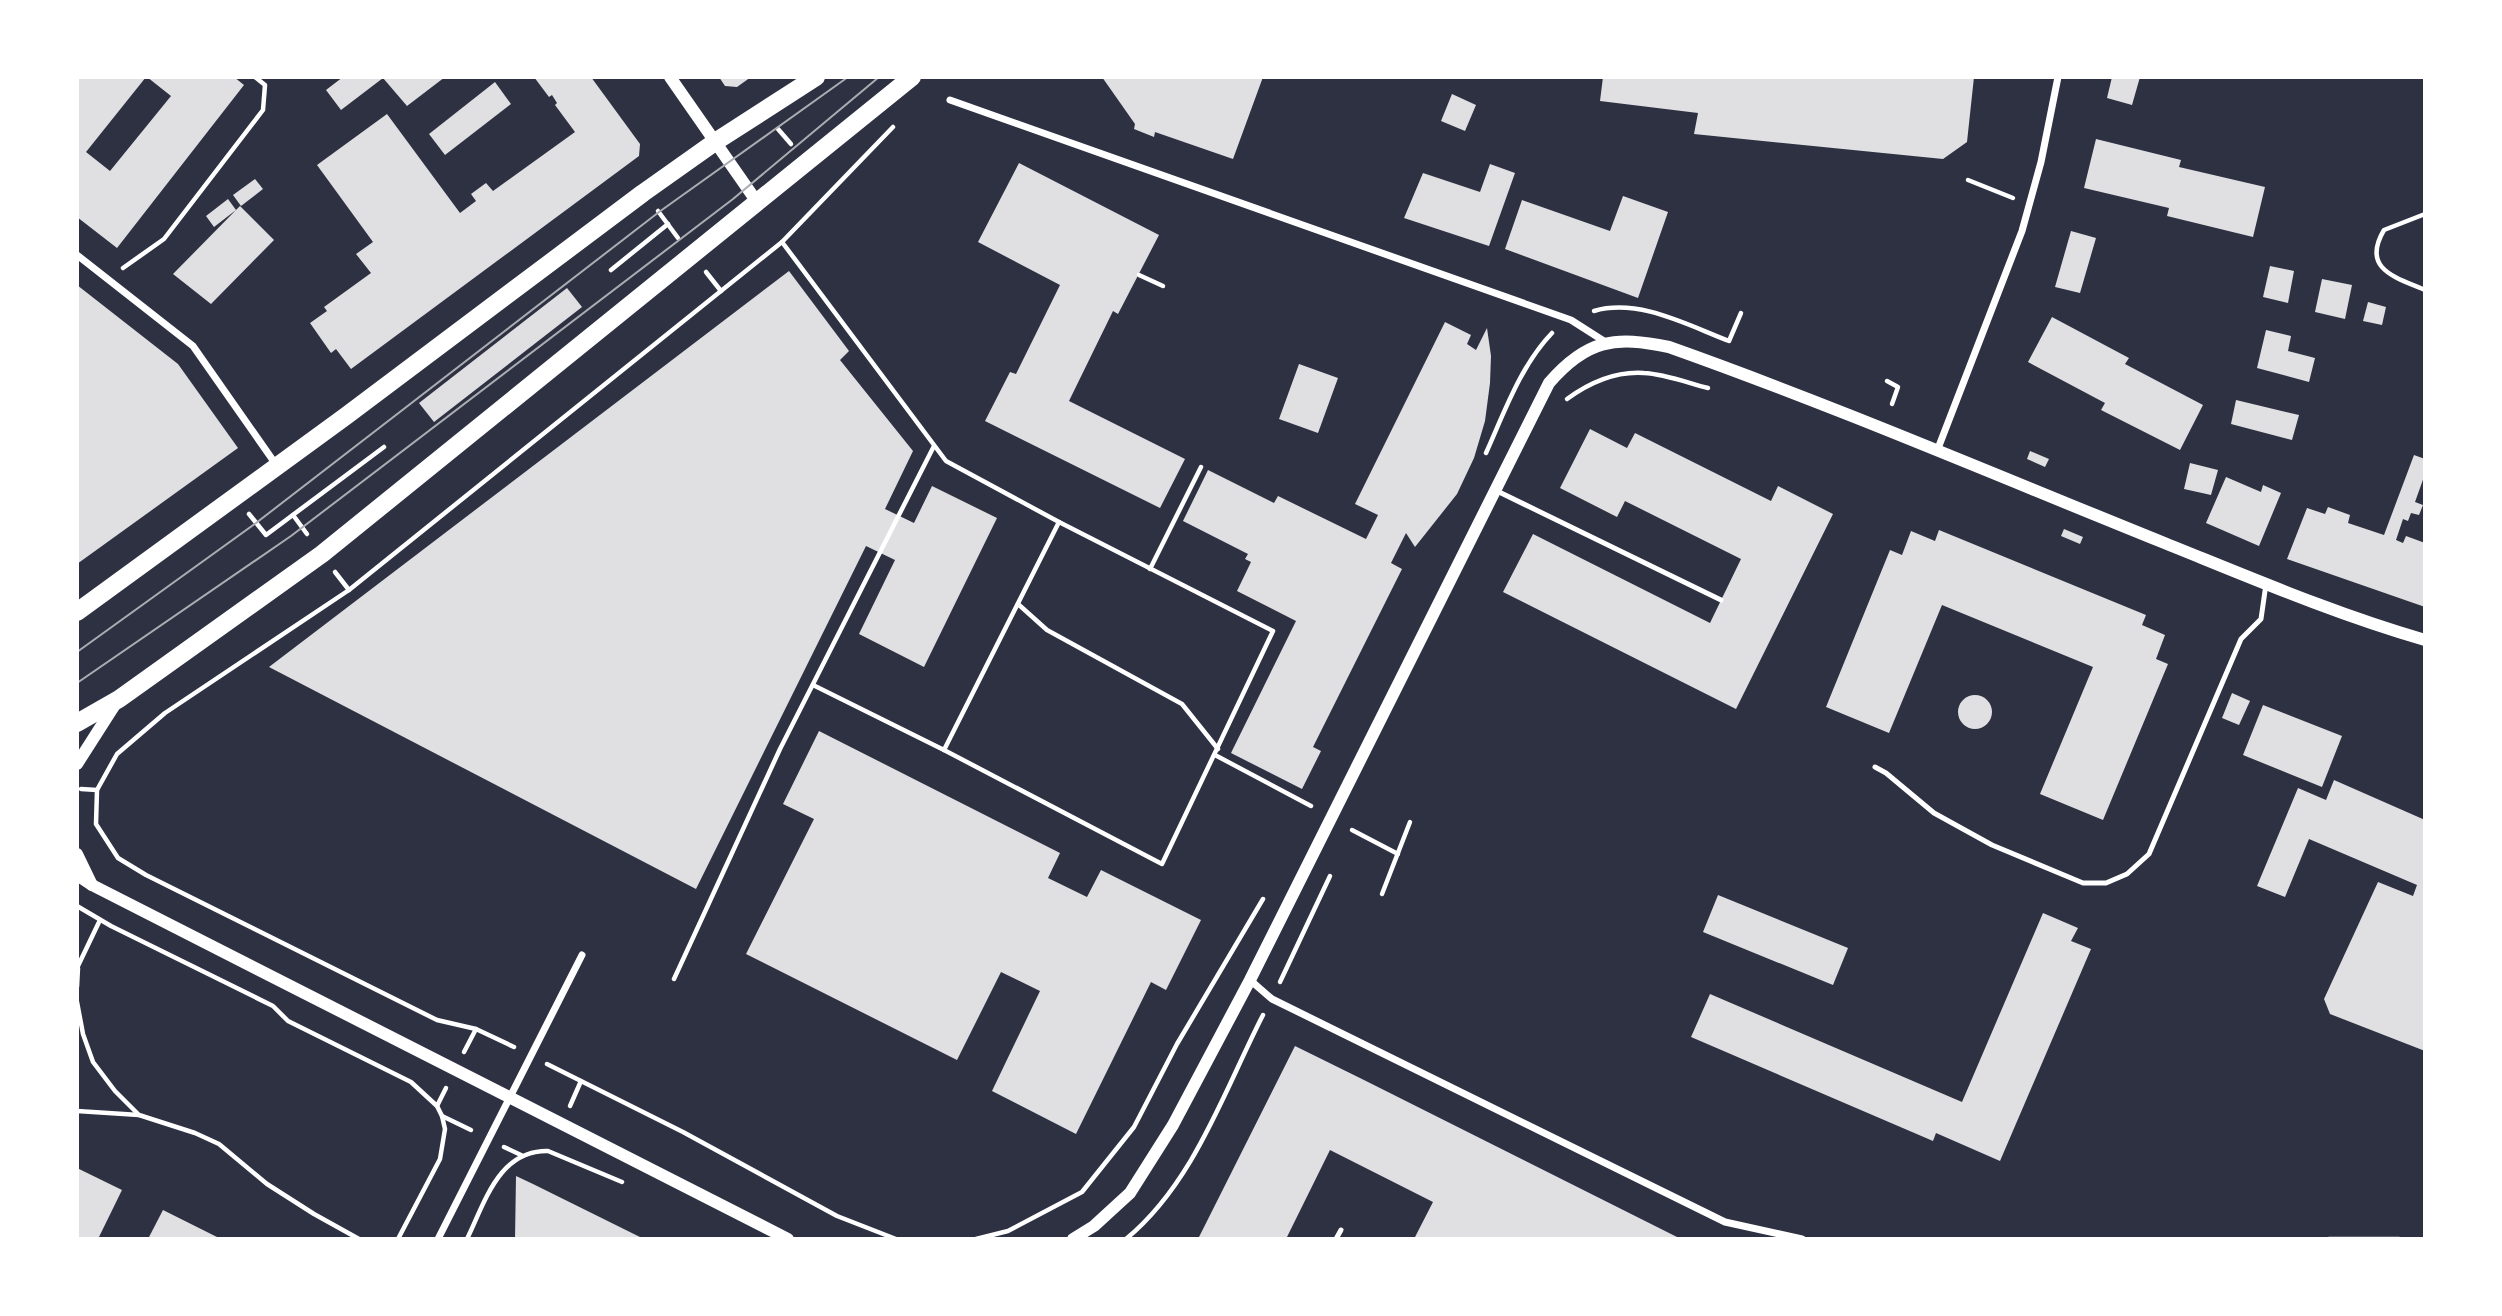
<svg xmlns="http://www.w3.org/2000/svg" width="2502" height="1316" font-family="'Sofia Sans Condensed',sans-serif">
<rect width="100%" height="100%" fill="#2d3142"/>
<g fill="#e0e0e3">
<path d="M78,77h68l-60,75 24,19 61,-75 -24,-19h87l10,8 -127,163 -40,-31z"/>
<path d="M343,77h102l-38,29 -24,-28 -42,32 -15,-20z"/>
<path d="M534,77h57l49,67 -1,12 -288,213 -15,-20 -5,4 -21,-30 17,-12 -3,-4 47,-34 -15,-19 17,-12 -56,-77 70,-51 73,99 16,-12 -5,-7 15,-11 7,8 82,-59 -20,-27 2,-2 -5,-8 -3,2z"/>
<path d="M719,77h32l-14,10 -12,-1z"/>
<path d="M1102,77h161l-30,82 -78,-27 -1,5 -20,-8 1,-5z"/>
<path d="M1603,77h371l-7,65 -24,17 -249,-25 4,-21 -98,-12z"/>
<path d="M2112,77h28l-8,28 -25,-7z"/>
<path d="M495,82l16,22 -66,51 -16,-21z"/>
<path d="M1452,94l24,11 -11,26 -24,-10z"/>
<path d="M2096,139l85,21 -2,7 86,20 -12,50 -86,-21 2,-8 -85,-20z"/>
<path d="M1019,163l140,72 -41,79 -5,-3 -44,90 116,58 -25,49 -175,-87 25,-49 6,2 44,-89 -82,-43z"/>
<path d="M1490,164l25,9 -26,73 -85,-28 19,-45 57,19z"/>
<path d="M255,179l8,10 -22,17 -8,-11z"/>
<path d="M1623,196l45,16 -30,86 -133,-49 17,-49 88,31z"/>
<path d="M228,199l8,11 4,-4 34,34 -63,64 -38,-30 63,-64 -22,17 -8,-11z"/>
<path d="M2071,231l25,7 -16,55 -25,-6z"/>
<path d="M2270,266l24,5 -6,32 -25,-6z"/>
<path d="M789,271l60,80 -9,9 73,91 -28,58 29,14 18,-37 65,32 -73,149 -65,-33 36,-74 -29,-14 -170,343 -427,-222z"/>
<path d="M2322,279l30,6 -7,34 -30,-7z"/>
<path d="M77,285l101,79 60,84 -161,116z"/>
<path d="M567,288l15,19 -148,115 -15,-19z"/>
<path d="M2368,302l18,5 -4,18 -19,-4z"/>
<path d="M2052,317l77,41 -4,6 78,41 -23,45 -79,-40 4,-7 -77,-41z"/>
<path d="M1445,322l26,13 -4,9 9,6 11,-22 4,28 -1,27 -5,38 -11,37 -17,36 -42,53 -9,-14 -15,30 11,6 -89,178 8,4 -19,38 -71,-36 65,-132 -59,-30 14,-29 -6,-3 3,-5 -65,-33 25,-51 66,33 4,-7 88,43 12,-24 -23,-11z"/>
<path d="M2266,330l25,6 -3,15 27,7 -6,24 -52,-14z"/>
<path d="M1299,364l39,14 -20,55 -39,-14z"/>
<path d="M2236,400l63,15 -7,25 -61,-16z"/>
<path d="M1590,429l37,19 8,-15 136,68 7,-15 55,28 -97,195 -233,-117 30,-58 177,89 31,-64 -116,-58 -8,16 -57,-29z"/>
<path d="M2030,451l19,8 -4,8 -18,-8z"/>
<path d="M2414,455l11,4v15l-10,28 8,3 -4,10 -8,-2 -3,8 -5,-2 -7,21 7,3 3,-7 19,7v64l-138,-48 20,-51 18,6 3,-7 22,8 -2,8 36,12z"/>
<path d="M2190,463l28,7 -7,25 -27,-6z"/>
<path d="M2226,477l35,15 2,-7 18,8 -22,53 -53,-23z"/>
<path d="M2064,529l19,8 -3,7 -19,-8z"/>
<path d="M1939,530l207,85 -4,10 23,10 -9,24 12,5 -65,156 -63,-26 53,-127 -151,-62 -53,128 -63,-26 64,-157 12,5 9,-24 24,10z"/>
<path d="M2232,693l18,8 -11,24 -17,-7z"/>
<circle cx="1975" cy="712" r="17"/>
<path d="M2263,705l79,31 -20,51 -79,-32z"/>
<path d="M819,731l241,122 -12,25 39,19 14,-27 100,50 -35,70 -15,-8 -75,152 -84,-43 48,-100 -39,-19 -44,88 -211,-106 68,-135 -31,-15z"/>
<path d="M2334,780l91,40v231l-95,-37 -6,-15 54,-117 35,14 4,-11 -108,-46 -24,58 -28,-11 41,-98 28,12z"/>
<path d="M1718,895l130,53 -15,37 -130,-53z"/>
<path d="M2043,913l35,15 -7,13 20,8 -91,212 -64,-28 -3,8 -242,-104 19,-43 252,108z"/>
<path d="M1295,1046l69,34 317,159h-267l19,-37 -103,-52 -44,89h-88z"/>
<path d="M77,1168l45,22 -24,49h-21z"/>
<path d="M516,1176l17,8 111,55h-129z"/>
<path d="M163,1210l58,29h-73z"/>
</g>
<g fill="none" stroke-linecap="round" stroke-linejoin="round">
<g stroke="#fff" stroke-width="4.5">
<path d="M778,129l13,15"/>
<path d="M1968,180l45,18"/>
<path d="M658,211l20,27"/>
<path d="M2425,214l-41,16c-23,39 11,47 41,60"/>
<path d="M782,242l164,219 113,61 214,109 -111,233 -218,-114 -131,-65"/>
<path d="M123,268l41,-29 99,-129 2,-25 -10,-8"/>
<path d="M611,270l57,-46"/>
<path d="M706,272l15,19"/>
<path d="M1139,275l24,11"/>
<path d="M1594,311c45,-13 93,14 135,30l12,-28"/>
<path d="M1887,381l11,6 -6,17"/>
<path d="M1567,399c22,-16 49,-28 77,-26 21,1 44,10 64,15"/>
<path d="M1486,453c18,-40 35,-88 66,-120"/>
<path d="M249,514l17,21 118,-88"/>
<path d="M293,515l14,19"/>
<path d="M1150,569l51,-102"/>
<path d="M335,572l14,18"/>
<path d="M1018,604l29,26 135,74 36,45"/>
<path d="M944,750l115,-228"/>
<path d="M1215,755l96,51"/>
<path d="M81,789l16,1"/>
<path d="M1352,830l46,24"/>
<path d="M1382,894l28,-72"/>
<path d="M77,906l34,20 162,80 15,15 123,61 26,24 5,10 3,13 -5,30 -42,80"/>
<path d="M77,968l23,-48"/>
<path d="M674,979l106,-230 154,-303"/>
<path d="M1280,982l50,-106"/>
<path d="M77,987l1,-19"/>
<path d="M77,1002l6,32 10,28 22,29 24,24 56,18 24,11 48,40 47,30 45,25"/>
<path d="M514,1047l-38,-18 -39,-9 -291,-145 -28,-17 -22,-34 1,-34 20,-36 48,-41 184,-123 433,-348 111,-115"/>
<path d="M464,1052l12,-23"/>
<path d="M547,1064l136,68 154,84 59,23"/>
<path d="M437,1106l9,-18"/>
<path d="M570,1106l11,-25"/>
<path d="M77,1111l62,4"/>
<path d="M442,1116l29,14"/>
<path d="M504,1147l17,8"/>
<path d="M467,1239c18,-37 32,-89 81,-88l74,31"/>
<path d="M976,1239l32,-8 74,-39 52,-65 43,-83 86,-145"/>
<path d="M1126,1239c68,-56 98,-148 137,-224"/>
<path d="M2329,1239h70"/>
</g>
<g stroke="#fff" stroke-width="5">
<path d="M1497,491l224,109"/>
<path d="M1875,767l11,6 48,40 58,32 91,38h23l21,-9 22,-20 92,-215 20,-20 5,-35"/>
<path d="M1336,1239l5,-9"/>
</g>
<g stroke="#fff" stroke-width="7">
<path d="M950,100l621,220 36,23"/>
<path d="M77,255l116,91 84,120"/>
<path d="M1937,451l85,-220 19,-69 17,-85"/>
<path d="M1250,980l22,19 453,223 77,17"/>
<path d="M438,1239l144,-284"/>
</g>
<g stroke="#fff" stroke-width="12">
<path d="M670,77l87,125"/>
<path d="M77,764l39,-61"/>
<path d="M77,854l15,31"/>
<path d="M77,875l15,10 696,354"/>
<path d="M1073,1239l21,-13 36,-33 43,-68 77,-145 299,-597c38,-44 66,-47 120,-36 166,59 329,129 493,195 87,35 173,72 263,98"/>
</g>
<g stroke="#fff" stroke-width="18">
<path d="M77,612l269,-196 297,-223 72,-51 101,-65"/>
<path d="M77,723l42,-24 203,-145 590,-477"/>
</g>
<g stroke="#abadb3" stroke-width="2">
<path d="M77,652l179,-129 403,-311 189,-135"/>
<path d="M77,683l214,-147 442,-337 146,-122"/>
</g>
</g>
<rect width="2502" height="1316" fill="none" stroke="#ffffff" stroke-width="158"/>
</svg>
